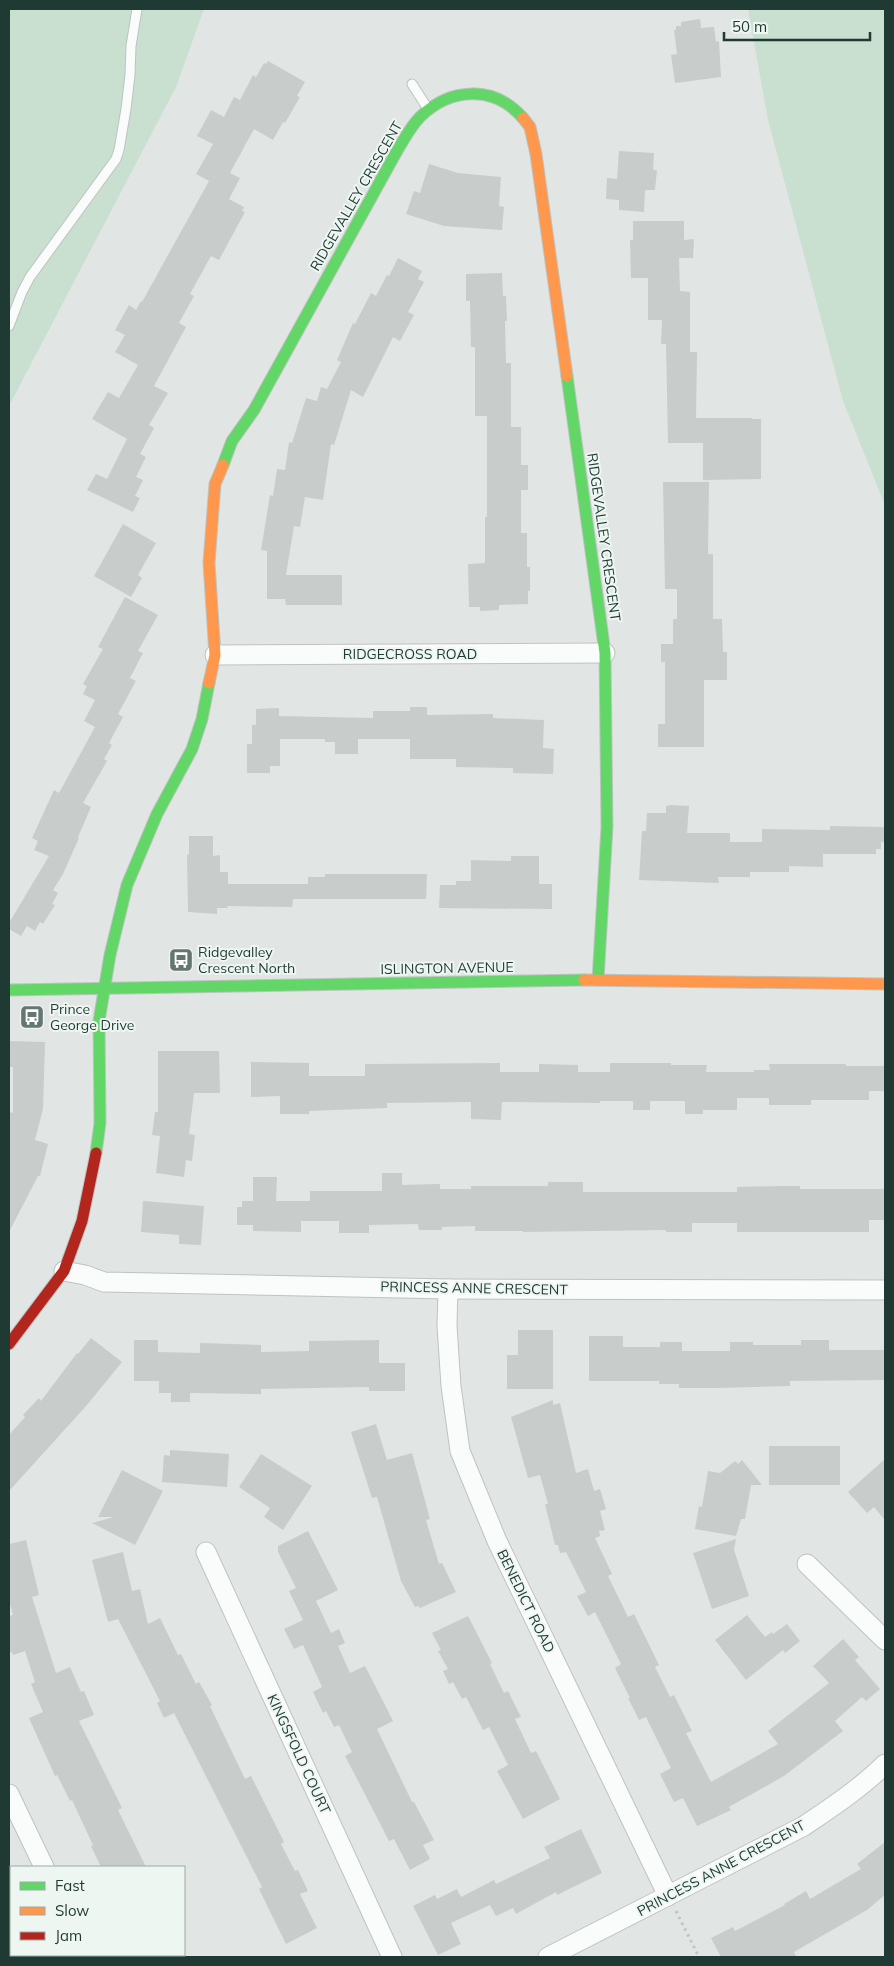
<svg xmlns="http://www.w3.org/2000/svg" width="894" height="1966" font-family="Mulish,sans-serif">
<rect width="100%" height="100%" fill="#e1e6e4"/>
<g fill="#c9e0d1">
<path d="M9,9h195l-28,78 -167,319z"/>
<path d="M748,9h137v496l-42,-104 -75,-281z"/>
</g>
<g fill="#c8cdcb">
<path d="M700,19l1,9 13,-1 2,15 3,-1 2,36 -46,6 -4,-28 6,-1 -3,-24h2v-4h5v-4z"/>
<path d="M268,61l37,21 -8,14 3,1 -15,26 -2,-1 -10,18 -19,-11 -24,44 10,5 -11,21 15,8 -2,4 3,1 -26,48 -8,-4 -21,38 4,2 -15,27 7,4 -32,59 14,7 -19,32 5,3 -14,26 6,3 -10,20 7,3 -8,16 5,2 -7,14 -46,-22 9,-16 11,5 20,-40 -35,-20 16,-27 11,6 19,-33 -23,-13 10,-17 -10,-5 14,-25 7,5 5,-9 1,1 67,-121 -13,-7 17,-30 -16,-8 14,-26 13,7 10,-20 6,3 13,-25 3,2 8,-14 2,1z"/>
<path d="M619,151l35,2 -1,17h4l-2,20h-10l-1,22 -25,-2v-10l-13,-1 1,-21 10,1z"/>
<path d="M429,164l29,9 43,4 -2,29 5,1 -2,23 -58,-4 -38,-12 8,-23 6,2z"/>
<path d="M633,221h51v19l10,-1 -1,19h-14l1,33 10,1v60h7l-1,66h56v1h9v60l-58,1v-37h-35l-2,-99h-5l1,-24h-14v-42h-17l-1,-38h3z"/>
<path d="M398,258l24,13 -4,8 6,3 -16,30 6,3 -14,26 -7,-4 -30,60 -12,-7 -17,55 -3,-1 -8,56 -18,-3 -5,30 -6,-1 -8,49h56v30h-56l-1,-6h-18v-48l-6,-1 9,-55 3,1 4,-27 8,1 4,-28 3,1 14,-45 11,3 4,-14 6,2 14,-27 -4,-2 16,-37 2,1 16,-31 5,3 11,-21 2,1z"/>
<path d="M502,273l1,23h3l1,25h-2l1,42h5v64h10v38h7v25h-7v43h6v34h3v24h-2v13l-29,1v5l-19,1v-4h-11l-1,-43 17,-1v-46h2v-101h-12v-69h-4l-1,-46h-4v-27z"/>
<path d="M663,482h46l-1,72h5v65h9l1,33h4v28h-23v67h-46v-23h7v-62h-4v-18h12v-25h4v-30h-12z"/>
<path d="M123,524l33,19 -18,32 4,3 -11,19 -37,-21z"/>
<path d="M125,597l33,18 -20,36 5,2 -13,25 6,3 -18,33 5,3 -14,26 3,2 -8,14 3,2 -24,42 8,4 -13,30 1,1 -16,36 -10,16 5,3 -6,11 3,1 -12,19 -3,-2 -5,9 -8,-5 -6,10 -12,-7v-6l40,-67 -15,-6 4,-9 -6,-3 22,-48 5,3 36,-66 -11,-6 11,-21 -12,-6 4,-8 -4,-2 20,-35 -5,-2z"/>
<path d="M410,707h17v8l66,-1v4l51,2 -1,28 11,1 -1,25 -40,-1v-5l-57,-1v-8h-46v-20h-52v15h-23v-12h-10v-3h-45v27h-10v7h-23v-29h5v-19h4v-16l23,-1v8l94,2v-7h37z"/>
<path d="M670,805l19,1 -2,27h43v9h32v-13l68,1v-4l55,1v15h-4v7h-5v5h-53v13l-34,-1v6h-39v5h-32l1,6 -80,-3 3,-49h4l1,-18h19v-7z"/>
<path d="M189,836h24v20l7,-1v17h8v12h80v-7h17v-3h102l-1,25h-133l-1,8 -65,-1 1,2h-11v6l-29,-2 -1,-57 2,-1z"/>
<path d="M511,856h28v28h13v25l-113,-1 1,-23h16v-4h15v-21l40,1z"/>
<path d="M9,1041l36,1 -2,67 -8,31 13,4 -8,32h-2l-29,56v-120l4,1v-46h-4z"/>
<path d="M158,1051h61l1,42h-26l-5,41 6,1 -3,26 -6,-1 -2,17 -28,-4 4,-37 -8,-1 3,-23h3z"/>
<path d="M251,1062l58,1v13h56v-12l135,-1v9h39v-8l39,1v7h32v-9h61v2h36l-1,7h48v-2h16l-1,-6h77v2h39v25h-16v9h-58v5h-42v-7h-32v12h-34v4h-18v-13h-35v9h-17v-9h-33v2l-98,-1 -1,18 -30,-1v-17l-84,1v5l-78,3v3h-29v-18l-29,1z"/>
<path d="M382,1173h20v12l38,-1v5h31v-3h77v-4h35v10h154v-5l42,-1h21v3h85v31h-16v12h-132v-9h-45v9h-26v-2l-143,2v-1h-48v-5l-33,1v3h-23l-1,-6 -49,1v8h-30v-12h-38v11l-48,-1v-6h-16v-18h5v-6h11v-24h24l-1,24h34v-10h72z"/>
<path d="M143,1201l61,5 -3,39 -22,-1v-9l-38,-3z"/>
<path d="M518,1330h35v59h-46v-34h11z"/>
<path d="M589,1336h34v11h37v-5h22v9h48v-9h23v3h48v-5h28v10h56v30l-95,1v5l-71,2h-40v-4h-20v-3h-70z"/>
<path d="M91,1338l31,24 -35,43 -78,86v-56l16,-18 -2,-2 16,-17 2,3 36,-48 1,1z"/>
<path d="M134,1340h24v12l42,1v-10l61,2v7l48,-1v-10l70,-1v23h26v28h-36v-4l-108,2v5l-71,-1v9h-19v-9h-12v-12h-25z"/>
<path d="M553,1400v5l7,-2 16,70 12,-4 6,22 6,-2 6,20 -6,2 5,19 -6,1 1,5 -5,2 17,36 -4,2 20,41 6,-3 25,51 -4,2 15,30 4,-2 18,36 -6,2 25,49 67,-38 -10,-13 61,-48 -16,-17 30,-27 16,18 -4,3 25,29 -14,12 -4,-4 -27,24 8,10 -59,45 -55,31 2,3 -34,16 -14,-28 -9,4 -14,-28 11,-6 -25,-51 -7,3 -11,-22h2l-15,-30 6,-4 -26,-52 -7,4 -11,-20 9,-4 -20,-40 -6,1 -2,-8h-3l-10,-41h3l-8,-29 -12,3 -17,-61z"/>
<path d="M376,1424l11,36 25,-7 18,66 -4,1 13,44 3,-1 14,29 -36,16 -2,-2 -3,1 -14,-26 -24,-84 -5,1 -21,-66z"/>
<rect x="769" y="1446" width="71" height="39"/>
<path d="M170,1450l59,4 -2,33 -65,-5 2,-27 6,1z"/>
<path d="M261,1454l51,32 -29,44 -19,-13 6,-9 -31,-21z"/>
<path d="M885,1459v61l-11,-13 -7,6 -19,-21z"/>
<path d="M742,1460l20,25h-11l-6,34h-4l-5,17 -41,-7 4,-23 3,1 6,-36 12,2 15,-12 3,3z"/>
<path d="M122,1470l41,21 -28,54 -43,-22 22,-6h-16z"/>
<path d="M308,1531l30,59 -22,11 15,32 8,-4 6,14 -7,3 12,27 15,-7 20,39 8,16 -16,8 35,73h2l20,38 -11,5 7,14 -20,11 -16,-31 -5,2 -34,-66 -10,-19 7,-4 -13,-27 -5,2 -8,-16 -3,2 -10,-21 9,-5 -19,-42 -9,4 -10,-20 19,-9 -14,-29 7,-3 -18,-36v-6z"/>
<path d="M736,1539l-2,11 15,46 -37,13 -19,-56z"/>
<path d="M26,1540l13,55 -7,2 24,76 14,-6 11,25 3,-1 10,24 -15,6 43,87 -4,2 28,57h-45l-10,-21 2,-1 -21,-45 -2,1 -13,-26 -2,1 -26,-58 14,-6 -12,-28 4,-2 -10,-31 -12,4 -1,-3 -3,1v-37l4,-1 -4,-15v-56z"/>
<path d="M123,1552l9,39 8,-2 8,35 12,-6 18,37 3,-1 15,30 3,-2 13,23 -2,1 35,73 6,-3 33,66 -3,2 14,27 3,-1 10,21 -8,3 17,34 -31,16 -27,-55 3,-2 -88,-174 -10,5 -7,-15 3,-2 -42,-82 -10,3 -16,-62z"/>
<path d="M747,1615l18,22 7,-5 1,2 14,-10 13,17 -15,12 -2,-3 -37,30 -31,-40z"/>
<path d="M468,1616l24,47 -2,1 14,29 4,-2 13,26 -6,2 16,34 5,-2 24,48 -37,20 -26,-48 11,-6 -19,-38 -6,3 -17,-33 -4,2 -9,-17 -4,2 -6,-13 5,-2 -10,-18 3,-1 -9,-17z"/>
<path d="M581,1829l21,44 -45,22 -1,-3 -40,22 -3,-6 -17,8 -6,-11 -39,18 10,21 -23,11 -25,-49 22,-11 2,4 20,-10 4,8 33,-17 2,4 54,-26 -6,-11z"/>
<path d="M885,1842v53l-18,15 -73,42 2,5h-75l-10,-19 22,-11 2,4 50,-26 -1,-1 22,-13 4,8 51,-30 -4,-5z"/>
</g>
<g fill="none" stroke-linecap="round" stroke-linejoin="round">
<defs>
<g id="lane">
<path d="M412,84l16,25"/>
<path d="M9,326l13,-34 8,-15 86,-118 3,-9 7,-41 4,-34 1,-29 6,-37"/>
</g>
<g id="street">
<path d="M215,655l390,-2"/>
<path d="M64,1271l21,4 19,7 344,7 437,1"/>
<path d="M448,1289l-1,37 4,60 9,65 37,90 171,355"/>
<path d="M206,1552l186,405"/>
<path d="M807,1564l78,76"/>
<path d="M9,1794l35,73"/>
<path d="M89,1955l2,2"/>
<path d="M548,1957l256,-131c28,-19 57,-38 81,-62"/>
</g>
<g id="fast">
<path d="M567,376l38,277 2,174 -9,153"/>
<path d="M223,465l9,-24 22,-31 144,-261c7,-11 13,-23 22,-32 31,-30 74,-32 103,1"/>
<path d="M9,990l575,-10"/>
<path d="M96,1153l4,-30 -1,-102 11,-66 17,-70 30,-71 35,-65 10,-30 7,-36"/>
</g>
<g id="slow">
<path d="M523,118l7,9 6,27 31,222"/>
<path d="M209,683l6,-28 -6,-92 6,-79 8,-19"/>
<path d="M584,980l301,4"/>
</g>
<path id="jam" d="M9,1344l55,-73 18,-50 14,-68"/>
</defs>
<use href="#lane" stroke="#bec3c1" stroke-width="11"/>
<use href="#street" stroke="#bec3c1" stroke-width="21"/>
<use href="#fast" stroke="#bdc4c1" stroke-width="13"/>
<use href="#slow" stroke="#bdc4c1" stroke-width="13"/>
<use href="#jam" stroke="#bdc4c1" stroke-width="13"/>
<path stroke="#bec7c5" stroke-width="3" stroke-dasharray="2.5 4" stroke-linecap="butt" d="M676,1911l23,46"/>
<use href="#lane" stroke="#fafbfb" stroke-width="9"/>
<use href="#street" stroke="#fafbfb" stroke-width="19"/>
<use href="#fast" stroke="#63d668" stroke-width="11"/>
<use href="#slow" stroke="#ff974d" stroke-width="11"/>
<use href="#jam" stroke="#b3261e" stroke-width="11"/>
</g>
<defs>
<symbol id="bus-square" viewBox="-11 -11 22 22"><rect x="-9" y="-9" width="18" height="18" rx="4" fill="#637671" stroke="#eef6f2"/><path d="M-5-6H5V4H4V6H2V4H-2V6H-4V4H-5ZM-3.5-4V0h7V-4ZM-3.5 1.2v1.5H-2V1.2ZM2 1.2v1.5H3.5V1.2Z" fill="#fff"/></symbol>
</defs>
<g fill-rule="evenodd">
<use href="#bus-square" x="167" y="946" width="28" height="28"/>
<use href="#bus-square" x="18" y="1003" width="28" height="28"/>
</g>
<g text-anchor="middle" stroke-width="4" stroke-linejoin="round" paint-order="stroke">
<g font-size="14" fill="#1f3933" stroke="#eef6f2">
<text transform="translate(356 196) rotate(-60)" y="5">RIDGEVALLEY CRESCENT</text>
<text transform="translate(604 537) rotate(82)" y="5">RIDGEVALLEY CRESCENT</text>
<text x="410" y="659">RIDGECROSS ROAD</text>
<text transform="translate(447 968) rotate(-1)" y="5">ISLINGTON AVENUE</text>
<text transform="translate(474 1288) rotate(1)" y="5">PRINCESS ANNE CRESCENT</text>
<text transform="translate(526 1601) rotate(64)" y="5">BENEDICT ROAD</text>
<text transform="translate(299 1754) rotate(65)" y="5">KINGSFOLD COURT</text>
<text transform="translate(721 1868) rotate(-28)" y="5">PRINCESS ANNE CRESCENT</text>
</g>
<g font-size="14" fill="#1f3933" stroke="#eef6f2" text-anchor="start">
<text x="198" y="957">Ridgevalley<tspan x="198" dy="16">Crescent North</tspan></text>
<text x="50" y="1014">Prince<tspan x="50" dy="16">George Drive</tspan></text>
</g>
</g>
<rect width="894" height="1966" fill="none" stroke="#1f3933" stroke-width="20"/>
<rect x="10" y="1866" width="175" height="90" fill="#eef6f2" stroke="#9baaa6"/>
<rect x="20" y="1882" width="25" height="8" fill="#63d668" stroke="#9baaa6"/>
<text x="55" y="1891" font-size="15" fill="#1f3933">Fast</text>
<rect x="20" y="1907" width="25" height="8" fill="#ff974d" stroke="#9baaa6"/>
<text x="55" y="1916" font-size="15" fill="#1f3933">Slow</text>
<rect x="20" y="1932" width="25" height="8" fill="#b3261e" stroke="#9baaa6"/>
<text x="55" y="1941" font-size="15" fill="#1f3933">Jam</text>
<path d="M724 32v8h146v-8" fill="none" stroke="#1f3933" stroke-width="2.5"/>
<text x="732" y="32" font-size="15" fill="#1f3933" stroke="#eef6f2" stroke-width="4" paint-order="stroke">50 m</text>
</svg>
